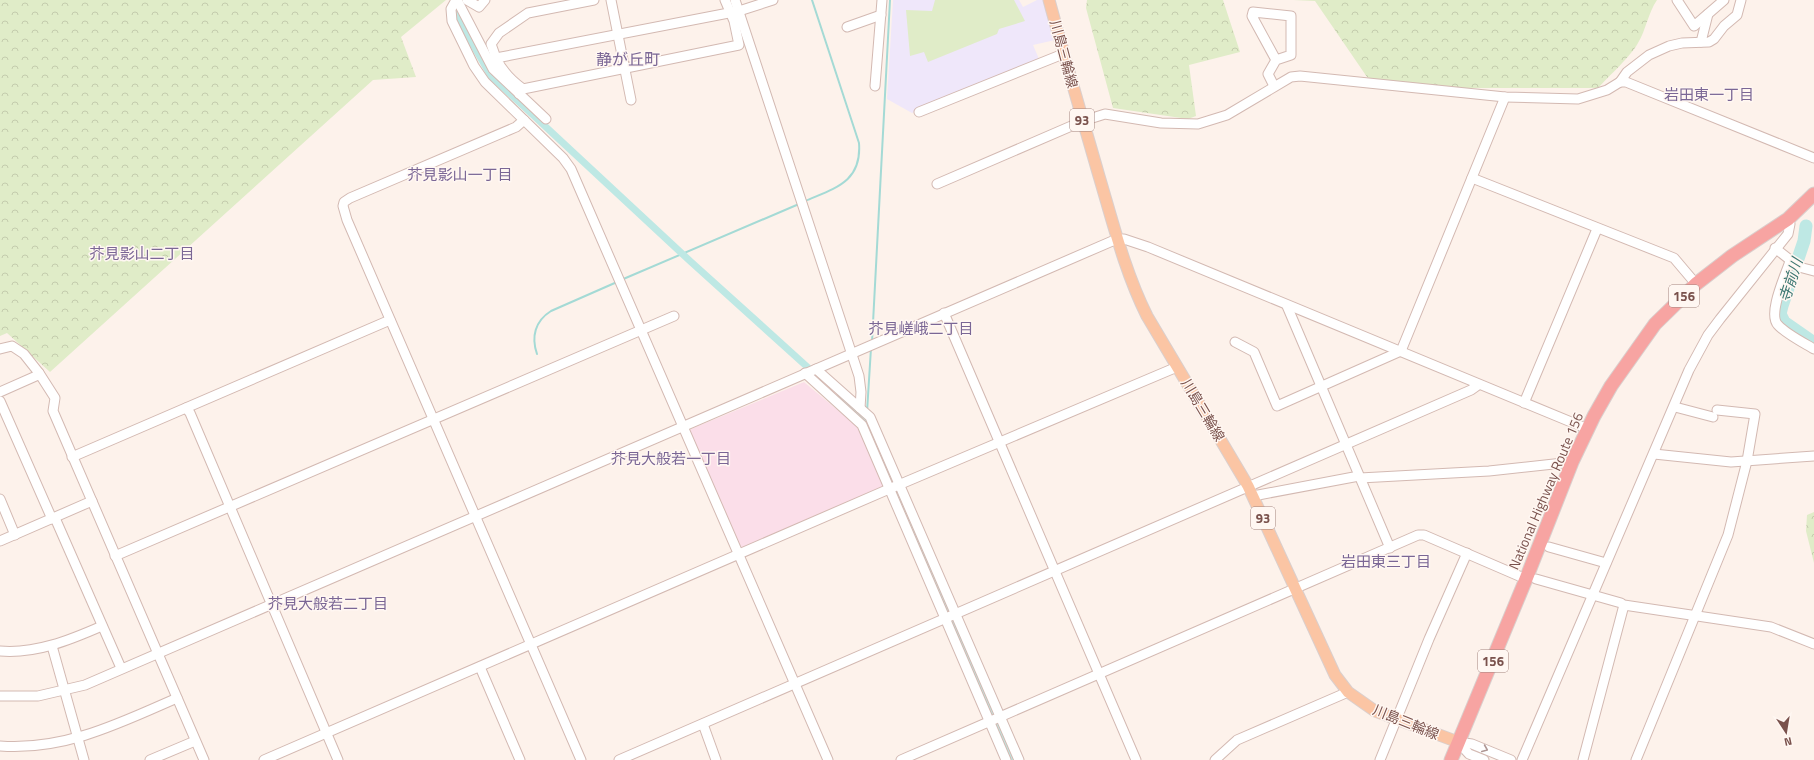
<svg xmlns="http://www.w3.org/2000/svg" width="1814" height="760" font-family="'Titillium Web','Noto Sans JP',sans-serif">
<defs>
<pattern id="forest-crowns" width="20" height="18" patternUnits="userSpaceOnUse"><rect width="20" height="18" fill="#e0ecc8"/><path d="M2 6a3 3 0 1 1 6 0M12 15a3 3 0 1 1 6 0" fill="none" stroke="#c4ccad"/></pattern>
</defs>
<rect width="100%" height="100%" fill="#fdf2eb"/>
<path fill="#efe7fa" d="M893,0h126l4,7 14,-7h8l10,40 -22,5 6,14 -127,54 -25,-14z"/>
<path fill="#fbdee9" d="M804,382l55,46 25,60 -144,61 -50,-117 1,-3z"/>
<g fill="url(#forest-crowns)">
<path d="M0,0h446l-45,37 15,40 -43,3 -323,292 -43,-39 -7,3z"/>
<path d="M1087,0h136l17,52 -51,13 7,51 -8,3 -75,-11 -27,-100z"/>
<path d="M1293,0h364c-9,13 -11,30 -19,43 -7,13 -29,33 -40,45h-153l-47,3 -31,-14 -52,-76z"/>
<path d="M1814,512v51l-8,-32 1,-16z"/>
</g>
<path fill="#e0ecc8" d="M935,0h79l11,21 -26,8 -2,5 -69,28 -4,-10 -14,4 -4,-46 26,1z"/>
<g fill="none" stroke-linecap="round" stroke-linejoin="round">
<g stroke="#a4dad5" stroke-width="2">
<path d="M805,201c30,-13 57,-19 54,-58l-47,-143"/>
<path d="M621,280l178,-76"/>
<path d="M872,342l18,-342"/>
<path d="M537,354c-6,-17 -2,-33 14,-43l66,-29"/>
<path d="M867,412l4,-64"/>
</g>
<g stroke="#bee8e4" stroke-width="7">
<path d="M455,13l36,63 199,185 124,112"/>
<path d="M840,396l25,25 149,339"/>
</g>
<path stroke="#bee8e4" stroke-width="13" d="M1806,226l-2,15 -22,65 -2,8 4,8 30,21"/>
<defs>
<g id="minor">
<path d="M456,0l-5,9 1,12 22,45 11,16 78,76 8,11 257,591"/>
<path d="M457,0l36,69 53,50"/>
<path d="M467,0l12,7 6,-7"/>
<path d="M611,0l20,100"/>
<path d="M735,0l124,376 2,16 -1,16"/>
<path d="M1677,0l17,26 30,-26"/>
<path d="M847,27l34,-12"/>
<path d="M1701,42l7,-28"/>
<path d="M496,58l-5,-14 8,-11 29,-20 66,-13"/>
<path d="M1620,82h6l188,76"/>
<path d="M875,86l7,-86"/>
<path d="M1274,86l-6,-12 8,-14 -24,-44 1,-4 38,4v39l-15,5"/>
<path d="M523,89c-11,-8 -21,-18 -27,-31l243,-47 34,-11"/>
<path d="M519,94l4,-5 216,-44 -5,-24 -9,-21"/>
<path d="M919,112l144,-58"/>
<path d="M524,120l-8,7 -166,71 -6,4 -1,4 4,14 234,540"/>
<path d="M1472,178l202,80 22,26"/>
<path d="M937,184l146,-63 22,-7 56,9 37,1 29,-9 64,-38 9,-1 205,21 73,2 29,-9 13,-8 7,-10 22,-17 20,-9 13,-3 27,-1 5,-3 10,-13 13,-11 4,-15"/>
<path d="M1775,248l24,19 15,4"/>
<path d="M1790,261c-4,13 -23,53 -12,64 8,9 26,18 36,24"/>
<path d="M1287,306l103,242"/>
<path d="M944,313l192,447"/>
<path d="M1235,342l19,10 23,54 124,-55 104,-254"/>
<path d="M0,349l12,-3 12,8 15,19 16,25 -2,13 151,349"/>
<path d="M816,369l54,48 149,343"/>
<path d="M805,373l57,52 144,335"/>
<path d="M0,392l36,-16 3,-3"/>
<path d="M0,401l52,118"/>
<path d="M1524,403l73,-174"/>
<path d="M1675,407l38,10"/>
<path d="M186,408l4,5 148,347"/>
<path d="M1654,454l77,8 83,-6"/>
<path d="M72,457l318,-137"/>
<path d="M1360,478l129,-7 83,-9"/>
<path d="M1253,496l106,-20"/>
<path d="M0,499l15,36"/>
<path d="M55,518l66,150"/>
<path d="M0,541l92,-40"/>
<path d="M1549,547l57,16"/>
<path d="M115,556l559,-240"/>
<path d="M1536,579l85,24"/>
<path d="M52,646l32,114"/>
<path d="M0,651c36,3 70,-11 102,-25"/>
<path d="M480,667l40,93"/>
<path d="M0,696h38l47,-11 1032,-446h7l24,8 440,182"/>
<path d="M703,724l13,36"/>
<path d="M1458,742l14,2 39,16"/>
<path d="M1458,742l11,12 15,6"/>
<path d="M0,746c64,5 120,-23 177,-48"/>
<path d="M150,760l45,-19"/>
<path d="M264,760l625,-271 288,-122"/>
<path d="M619,760l852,-370 7,-5"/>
<path d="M901,760l517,-225h6l102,44"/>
<path d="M1215,760l22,-20 111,-48"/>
<path d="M1380,760l49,-121 38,-86"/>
<path d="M1522,760l167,-390 19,-35 12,-16 68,-85 2,-10 -2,-5"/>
<path d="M1583,760l41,-155 147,22 43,17"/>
<path d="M1636,760l92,-225 19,-74 8,-47 -38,-4"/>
</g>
<path id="major" d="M1049,0c16,59 33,117 50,176 14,47 26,96 48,140l101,170 87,189 13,17 27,19 83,31"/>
<path id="highway" d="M1451,760l75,-181 46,-117 22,-46 17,-30 44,-62 41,-40 36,-28 56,-37 26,-25"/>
</defs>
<use href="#minor" stroke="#d3b9b2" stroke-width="11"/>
<use href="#major" stroke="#dacfcd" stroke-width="13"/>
<use href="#highway" stroke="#dacfcd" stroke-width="15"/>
<use href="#minor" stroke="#fff" stroke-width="9"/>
<use href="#major" stroke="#fbc5a4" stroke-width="11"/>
<use href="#highway" stroke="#f7a4a2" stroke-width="13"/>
</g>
<defs><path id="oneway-chevron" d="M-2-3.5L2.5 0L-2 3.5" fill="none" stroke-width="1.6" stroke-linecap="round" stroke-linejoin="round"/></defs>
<use stroke="#af9794" href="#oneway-chevron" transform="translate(1485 749) rotate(23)"/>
<g text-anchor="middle" stroke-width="3" stroke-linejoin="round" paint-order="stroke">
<g fill="#fff7f2" stroke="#a2847e" stroke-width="1">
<rect x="1070" y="109" width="24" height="22" rx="3"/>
<rect x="1669" y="285" width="30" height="22" rx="3"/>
<rect x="1251" y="507" width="24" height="22" rx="3"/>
<rect x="1478" y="650" width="30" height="22" rx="3"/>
</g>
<g font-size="13" font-weight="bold" fill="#7a524d">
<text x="1082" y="125">93</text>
<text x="1684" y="301">156</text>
<text x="1263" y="523">93</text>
<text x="1493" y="666">156</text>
</g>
<g font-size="14" fill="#7a524d" stroke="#fff7f2">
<text transform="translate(1064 54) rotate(75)" y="5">川島三輪線</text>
<text transform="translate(1203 410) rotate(59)" y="5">川島三輪線</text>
<text transform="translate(1546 491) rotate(-67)" y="5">National Highway Route 156</text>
<text transform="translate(1406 722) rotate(22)" y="5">川島三輪線</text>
</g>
<g font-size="15" fill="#7a6695" stroke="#fff7f2">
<text x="1709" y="100">岩田東一丁目</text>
<text x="460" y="180">芥見影山一丁目</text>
<text x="142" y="259">芥見影山二丁目</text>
<text x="921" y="334">芥見嵯峨二丁目</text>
<text x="671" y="464">芥見大般若一丁目</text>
<text x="1386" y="567">岩田東三丁目</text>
<text x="328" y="609">芥見大般若二丁目</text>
</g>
<g font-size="15" font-style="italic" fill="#3c7772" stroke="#fff7f2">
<text transform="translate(1791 280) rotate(-72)" y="5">寺前川</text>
</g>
<g font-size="16" fill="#7a6695" stroke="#fff7f2">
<text x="628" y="65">静が丘町</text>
</g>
</g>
<g transform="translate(1786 732) rotate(168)" stroke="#fff7f2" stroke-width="3" paint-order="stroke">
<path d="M0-3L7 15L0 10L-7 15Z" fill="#7a524d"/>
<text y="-6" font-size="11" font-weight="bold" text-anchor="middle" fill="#7a524d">N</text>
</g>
</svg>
